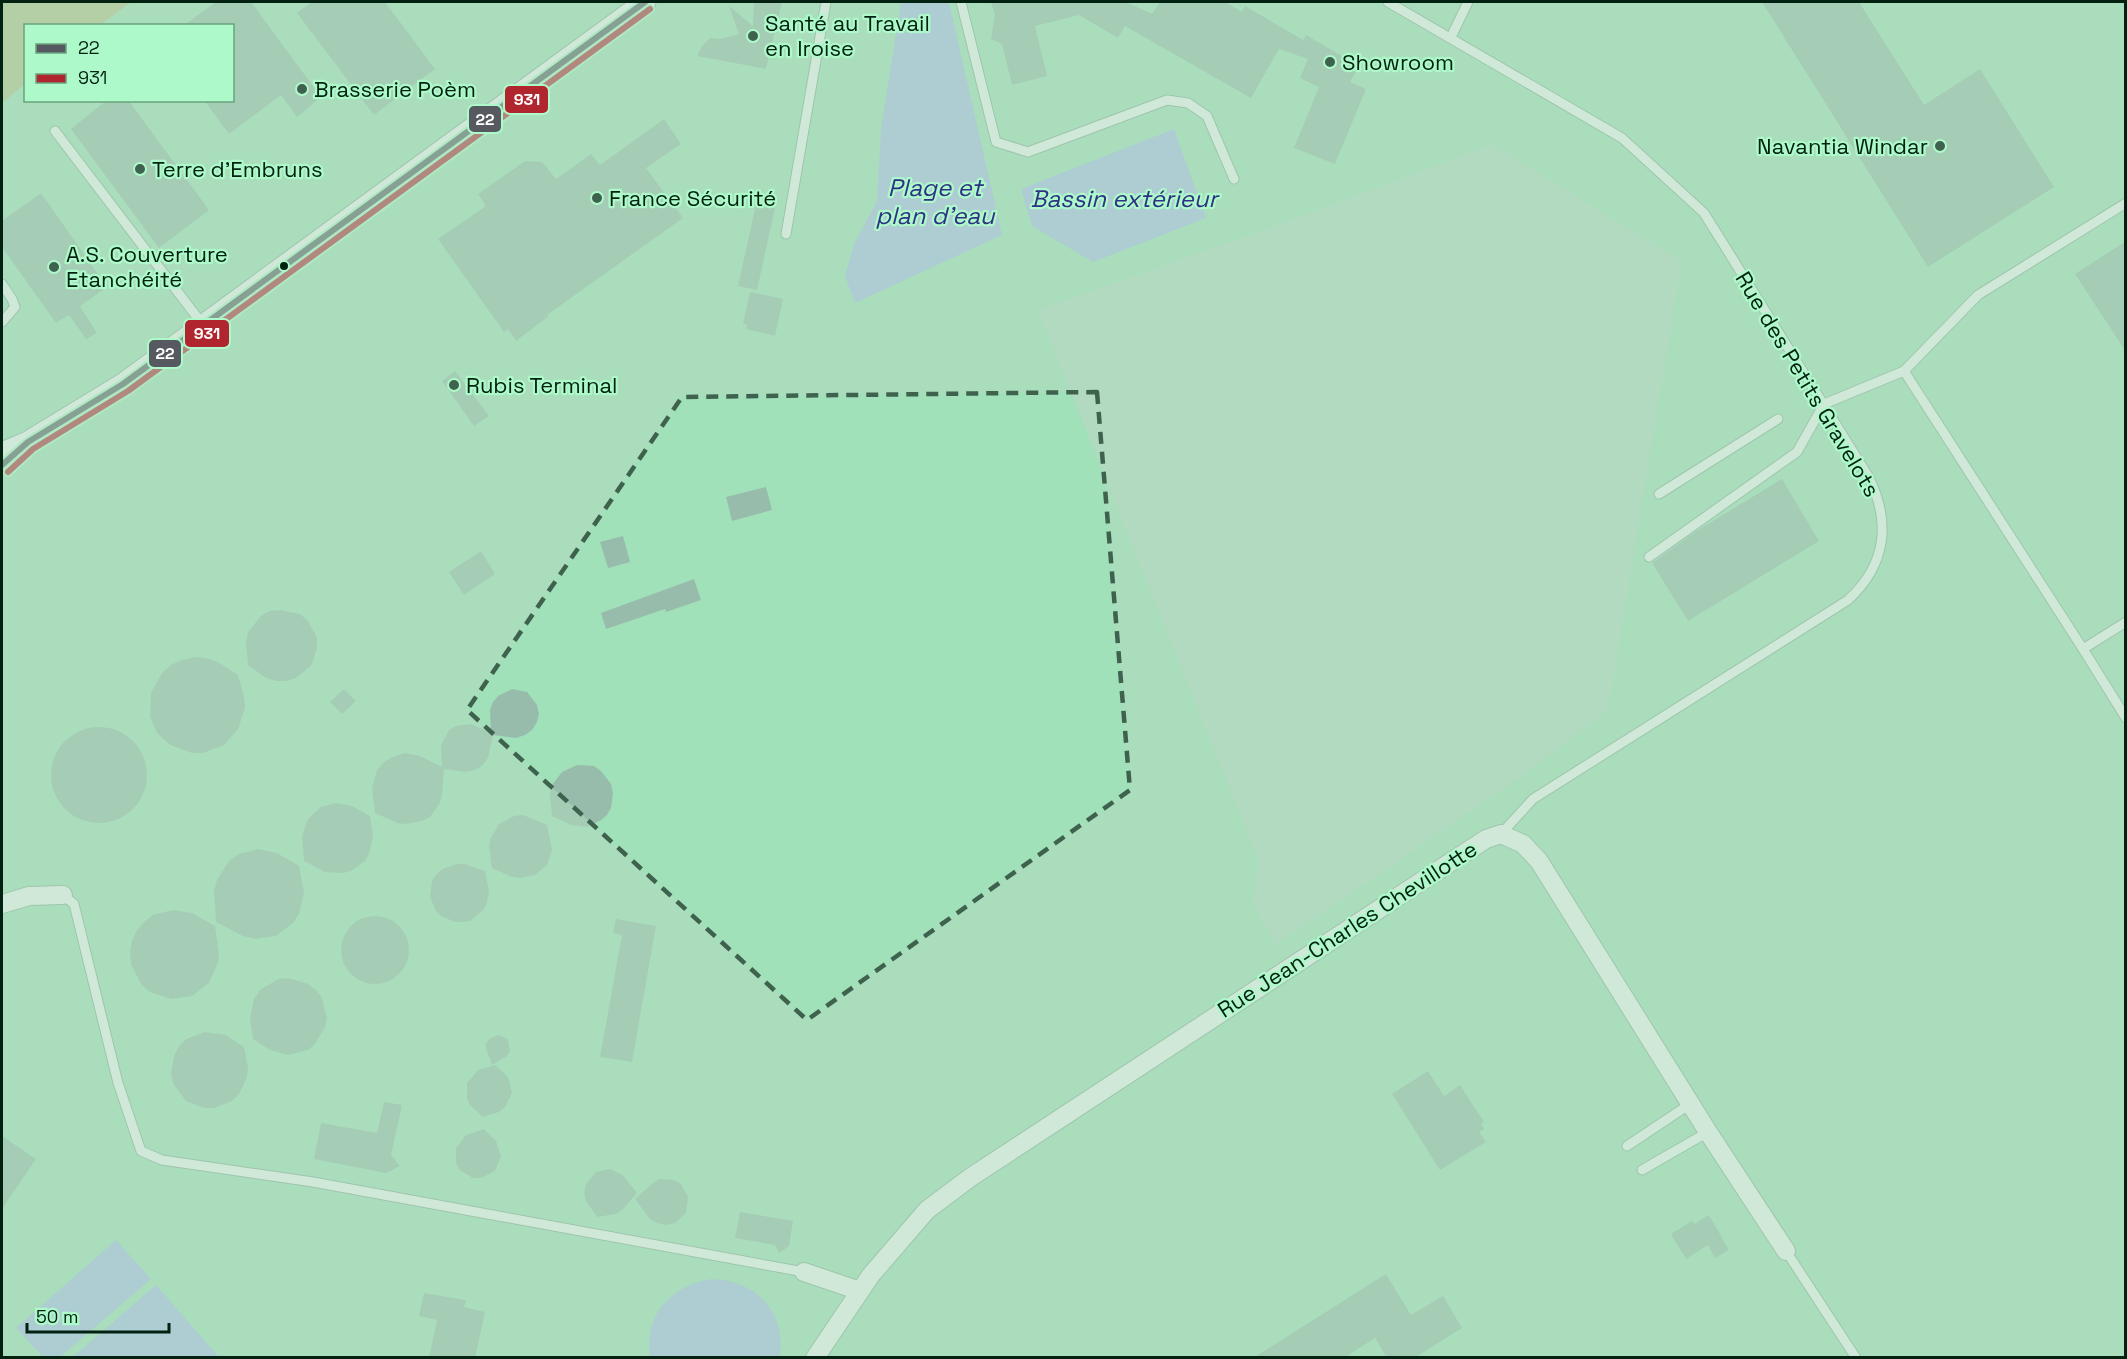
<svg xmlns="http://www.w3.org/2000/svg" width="2127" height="1359" font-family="'Space Grotesk',sans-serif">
<rect width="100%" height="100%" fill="#b1dac0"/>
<path fill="#a0e1b9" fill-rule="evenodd" d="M131,2h1994v1355l-2123,1v-1255l23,-20 1,17h206v-74l-133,-1zM1492,144l190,117 -74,449 -90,69 -242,166 -24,-43 7,-41 -221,-551 234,-83z"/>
<path fill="#b8c086" d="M2,2h129l-31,23 -74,1 -1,58 -23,19z"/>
<g fill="#a8bde9">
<path d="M901,2h48l53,233 -147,68 -10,-27 9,-32 23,-43 4,-72z"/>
<path d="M1174,129l32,89 -113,44 -61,-36 -11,-37z"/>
<path d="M116,1240l35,39 -91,78h-17l-27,-29z"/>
<path d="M711,1279c45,1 75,32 69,78h-130c-6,-42 20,-71 61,-78z"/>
<path d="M156,1285l63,72h-146z"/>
</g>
<g fill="#97bcac">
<path d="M216,2h35l70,95 -24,20 -16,-22 -52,39 -25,-34h28v-74h-49z"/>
<path d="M312,2h73l50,67 -61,46 -77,-102z"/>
<path d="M754,2h28l-16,67 -69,-13 5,-10 8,-8 10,1 19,-5 -10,-28 24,20z"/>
<path d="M991,2h135l26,12 8,-12h65l17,10 3,-6 58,34 3,-5 53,31 -9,16 16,7 -31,75 -41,-16 25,-61 -19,-9 8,-19 -29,-10 -28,49 -126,-72 -7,12 -39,-23 -44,11 12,50 -35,9 -10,-41 -11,-5 4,-24z"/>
<path d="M1762,2h97l65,103 56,-36 74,118 -126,80z"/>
<path d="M107,100h21l81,110 -50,38 -88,-119z"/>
<path d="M664,119l17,25 -35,24 37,50 -136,97 2,1 -33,25 -8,-12 -4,3 -66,-93 48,-33 -8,-12 47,-33 17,1 14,17 35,-25 9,11z"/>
<path d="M41,193l66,94 -27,19 17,27 -11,6 -17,-24 -13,8 -54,-76v-26z"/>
<path d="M756,204l19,4 -18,82 -19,-4z"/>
<path d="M2126,241v111l-51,-78z"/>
<path d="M750,292l33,7 -8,37 -29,-7 1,-4 -4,-1z"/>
<path d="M455,371l34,45 -15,10 -32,-45z"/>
<path d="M1782,479l37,62 -131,80 -36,-58 46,-33z"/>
<path d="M766,487l6,23 -40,11 -6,-24z"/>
<path d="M623,536l7,26 -22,6 -8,-26z"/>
<path d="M481,551l14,23 -31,21 -15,-23z"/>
<path d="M694,579l7,21 -35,12 -1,-3 -59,20 -5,-16z"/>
<path d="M280,610l20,4 8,7 9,17v10l-6,18 -15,12 -10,3h-10l-10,-3 -18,-13 -2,-22 2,-11 13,-16 9,-5z"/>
<path d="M194,657l12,1 12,4 20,13 6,22 1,11 -7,21 -14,16 -21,8h-11l-22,-8 -13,-12 -7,-16 1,-24 11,-20 9,-8 11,-5z"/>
<path d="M344,689l12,12 -14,13 -12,-12z"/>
<path d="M512,689l15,3 10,13 2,9 -2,8 -5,8 -7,5 -9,3 -23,-3 -5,23 -5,7 -8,5 -9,2 -22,-3 -2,26 -2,8 -10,14 -8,4 -16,3 -9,-1 -22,-10 -3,-25 5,-18 6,-7 7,-5 15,-5 15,3 22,11 -1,-22 8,-15 7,-4 15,-2 20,9 -1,-23 3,-8 5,-6z"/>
<circle cx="99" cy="775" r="48"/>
<path d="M577,765l17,1 7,5 10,13 2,9 -2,15 -4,7 -6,5 -14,7 -16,-2 -19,-9 -2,-22 2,-9 10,-13z"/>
<path d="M336,803l16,3 18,10 3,21 -4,17 -4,7 -14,10 -8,2 -18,-1 -21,-11 -2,-25 6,-17 13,-12z"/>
<path d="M523,815l24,10 5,25 -5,15 -12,10 -15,3 -8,-1 -20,-9 -3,-22 2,-8 8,-14 15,-8z"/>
<path d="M258,849l19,4 22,13 5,27 -5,21 -6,9 -17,13 -21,3 -12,-3 -27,-14 -2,-31 3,-11 12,-19 10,-7z"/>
<path d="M457,864h8l20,7 4,21 -3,14 -5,6 -11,9 -7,1h-8l-14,-6 -5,-5 -6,-14 2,-16 4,-6 6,-6z"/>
<path d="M173,910l19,3 23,13 4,27 -1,10 -9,20 -17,13 -21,3 -21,-7 -9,-8 -10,-20 -1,-12 2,-11 5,-11 7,-8 9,-7z"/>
<circle cx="375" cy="950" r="34"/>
<path d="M616,919l40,7 -24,136 -32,-5 22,-122 -9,-2z"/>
<path d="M288,978l20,6 8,6 6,8 5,20 -2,9 -10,17 -7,6 -19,5 -19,-5 -17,-11 -3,-21 4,-19 6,-9 18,-11z"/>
<path d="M205,1032l21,3 18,12 4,20 -1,10 -8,17 -7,7 -18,7h-10l-18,-7 -12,-16 -3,-10 3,-19 5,-10 7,-7z"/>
<path d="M498,1035l10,4 2,12 -3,5 -15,9 -6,-16v-5l3,-5z"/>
<path d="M495,1065l13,12 4,16 -7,14 -6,5 -16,5 -13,-12 -3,-6v-16l11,-13z"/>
<path d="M1428,1071l16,25 16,-11 24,37 -3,2 3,5 -5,3 7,10 -46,28 -48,-76z"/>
<path d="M384,1102l18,3 -11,50 9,11 -14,7 -72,-14 7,-36 56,10z"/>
<path d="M484,1129l12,12 5,15 -6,15 -14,7h-8l-13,-8 -4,-7v-15l10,-13z"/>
<path d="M2,1136l34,23 -34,50z"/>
<path d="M610,1169l13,6 14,18 -15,17 -6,4 -19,3 -11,-16 -2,-9 2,-8 10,-12z"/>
<path d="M659,1179l15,1 7,4 7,13 -2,16 -11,10 -9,2 -9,-2 -7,-4 -15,-20 18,-16z"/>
<path d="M740,1212l53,9 -4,25 -10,7 -4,-8 -40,-7z"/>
<path d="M1709,1215l20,35 -14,8 -7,-13 -22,14 -15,-25 21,-13 2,3z"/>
<path d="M1386,1274l25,41 32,-19 19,32 -48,30h-27l-12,-20 -31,20h-91z"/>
<path d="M424,1293l42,7 -2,7 21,5 -10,46h-46l8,-38 -18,-4z"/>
</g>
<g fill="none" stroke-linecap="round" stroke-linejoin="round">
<defs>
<g id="service">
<path d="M961,2l35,140 32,10 139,-52 21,3 19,13 27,63"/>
<path d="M1388,2l234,136 82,75 164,263c23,45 19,88 -20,124l-315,199 -32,35"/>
<path d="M1451,37l17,-35"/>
<path d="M55,131l148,194"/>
<path d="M786,234l40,-232"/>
<path d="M2,284l10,15 3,8 -13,15"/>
<path d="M1904,371l74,-76 148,-92"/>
<path d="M1659,494l119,-75"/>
<path d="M1649,557l148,-105 27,-48 80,-33 179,278 43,69"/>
<path d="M2083,649l43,-27"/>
<path d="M63,895l11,9 44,179 23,68 21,9 151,22 491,90"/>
<path d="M1627,1146l63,-42"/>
<path d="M1642,1170l66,-38"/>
<path d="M1786,1251l70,107"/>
</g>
<g id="minor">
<path d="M2,904l27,-8 34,-1"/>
<path d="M804,1272l56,19"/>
<path d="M815,1358l56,-83 56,-65 44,-33 515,-338 15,-5 22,10 16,17 169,271 78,119"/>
</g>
<path id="tertiary" d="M2,453l26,-11 95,-58 522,-382"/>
</defs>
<use href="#service" stroke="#89aa96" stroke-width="11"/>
<use href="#minor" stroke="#89aa96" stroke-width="20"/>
<use href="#tertiary" stroke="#89aa96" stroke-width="23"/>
<use href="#service" stroke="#f3f9f6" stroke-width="9"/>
<use href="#minor" stroke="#f3f9f6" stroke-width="18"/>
<use href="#tertiary" stroke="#f3f9f6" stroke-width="21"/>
<defs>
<path id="bus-1" d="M2,465l26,-23 95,-58 522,-382"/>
<path id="bus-2" d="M8,472l25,-23 95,-58 522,-382"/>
</defs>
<use href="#bus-1" stroke="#adf9c9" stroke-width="10"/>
<use href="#bus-2" stroke="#adf9c9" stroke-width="10"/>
<use href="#bus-1" stroke="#56595f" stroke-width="6"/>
<use href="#bus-2" stroke="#b0252e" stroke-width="6"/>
</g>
<path d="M0 0H2127V1359H0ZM1097,392l33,398 -323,230 -340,-310 215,-313z" fill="#b1dac0" fill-opacity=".55" fill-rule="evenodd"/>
<path fill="none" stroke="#3f624e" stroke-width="4.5" stroke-dasharray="12 8" stroke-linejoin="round" d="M1097,392l33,398 -323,230 -340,-310 215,-313z"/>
<g fill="#3f624e" stroke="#adf9c9" stroke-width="2">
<circle cx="753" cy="36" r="6"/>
<circle cx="1330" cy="62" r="6"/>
<circle cx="302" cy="89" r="6"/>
<circle cx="1940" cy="146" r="6"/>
<circle cx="140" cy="169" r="6"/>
<circle cx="597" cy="198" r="6"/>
<circle cx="54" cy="267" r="6"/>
<circle cx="454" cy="385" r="6"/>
</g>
<circle fill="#022111" stroke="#adf9c9" stroke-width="2" cx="284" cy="266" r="5"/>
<g text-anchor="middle" stroke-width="4.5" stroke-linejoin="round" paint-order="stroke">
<g font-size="22" fill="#022111" stroke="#adf9c9" text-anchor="start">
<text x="765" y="31">Santé au Travail<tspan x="765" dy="25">en Iroise</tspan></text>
<text x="1342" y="70">Showroom</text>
<text x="314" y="97">Brasserie Poèm</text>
<text x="1928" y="154" text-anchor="end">Navantia Windar</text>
<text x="152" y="177">Terre d'Embruns</text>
<text x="609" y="206">France Sécurité</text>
<text x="66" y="262">A.S. Couverture<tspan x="66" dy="25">Etanchéité</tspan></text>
<text x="466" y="393">Rubis Terminal</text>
</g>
<g font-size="22" fill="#022111" stroke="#adf9c9">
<text transform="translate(1808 384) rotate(59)" y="8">Rue des Petits Gravelots</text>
<text transform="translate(1347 929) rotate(-33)" y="8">Rue Jean-Charles Chevillotte</text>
</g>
<g font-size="24" font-style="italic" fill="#2f3184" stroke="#adf9c9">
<text x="935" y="196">Plage et<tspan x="935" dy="28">plan d'eau</tspan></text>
<text x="1124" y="207">Bassin extérieur</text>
</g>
</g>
<g stroke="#adf9c9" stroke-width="2">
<rect x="504" y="85" width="45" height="29" rx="6" fill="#b0252e"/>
<rect x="468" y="105" width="34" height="28" rx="6" fill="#56595f"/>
<rect x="184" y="319" width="46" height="29" rx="6" fill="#b0252e"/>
<rect x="148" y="339" width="34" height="29" rx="6" fill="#56595f"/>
</g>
<g font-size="16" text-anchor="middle" font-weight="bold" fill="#fff">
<text x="527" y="105">931</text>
<text x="485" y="125">22</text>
<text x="207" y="339">931</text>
<text x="165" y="359">22</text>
</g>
<rect width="2127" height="1359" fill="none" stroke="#022111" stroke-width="6"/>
<rect x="24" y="24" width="210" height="78" fill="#adf9c9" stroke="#69a37f" stroke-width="1.5"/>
<rect x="36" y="44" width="30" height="9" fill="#56595f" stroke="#69a37f" stroke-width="1.5"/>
<text x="78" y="54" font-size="18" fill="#022111">22</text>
<rect x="36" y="74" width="30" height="9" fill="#b0252e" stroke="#69a37f" stroke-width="1.5"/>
<text x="78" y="84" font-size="18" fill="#022111">931</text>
<path d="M27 1323v9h142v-9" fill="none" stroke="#022111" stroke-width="3"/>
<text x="36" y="1323" font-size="18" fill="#022111" stroke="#adf9c9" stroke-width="4.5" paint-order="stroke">50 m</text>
</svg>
